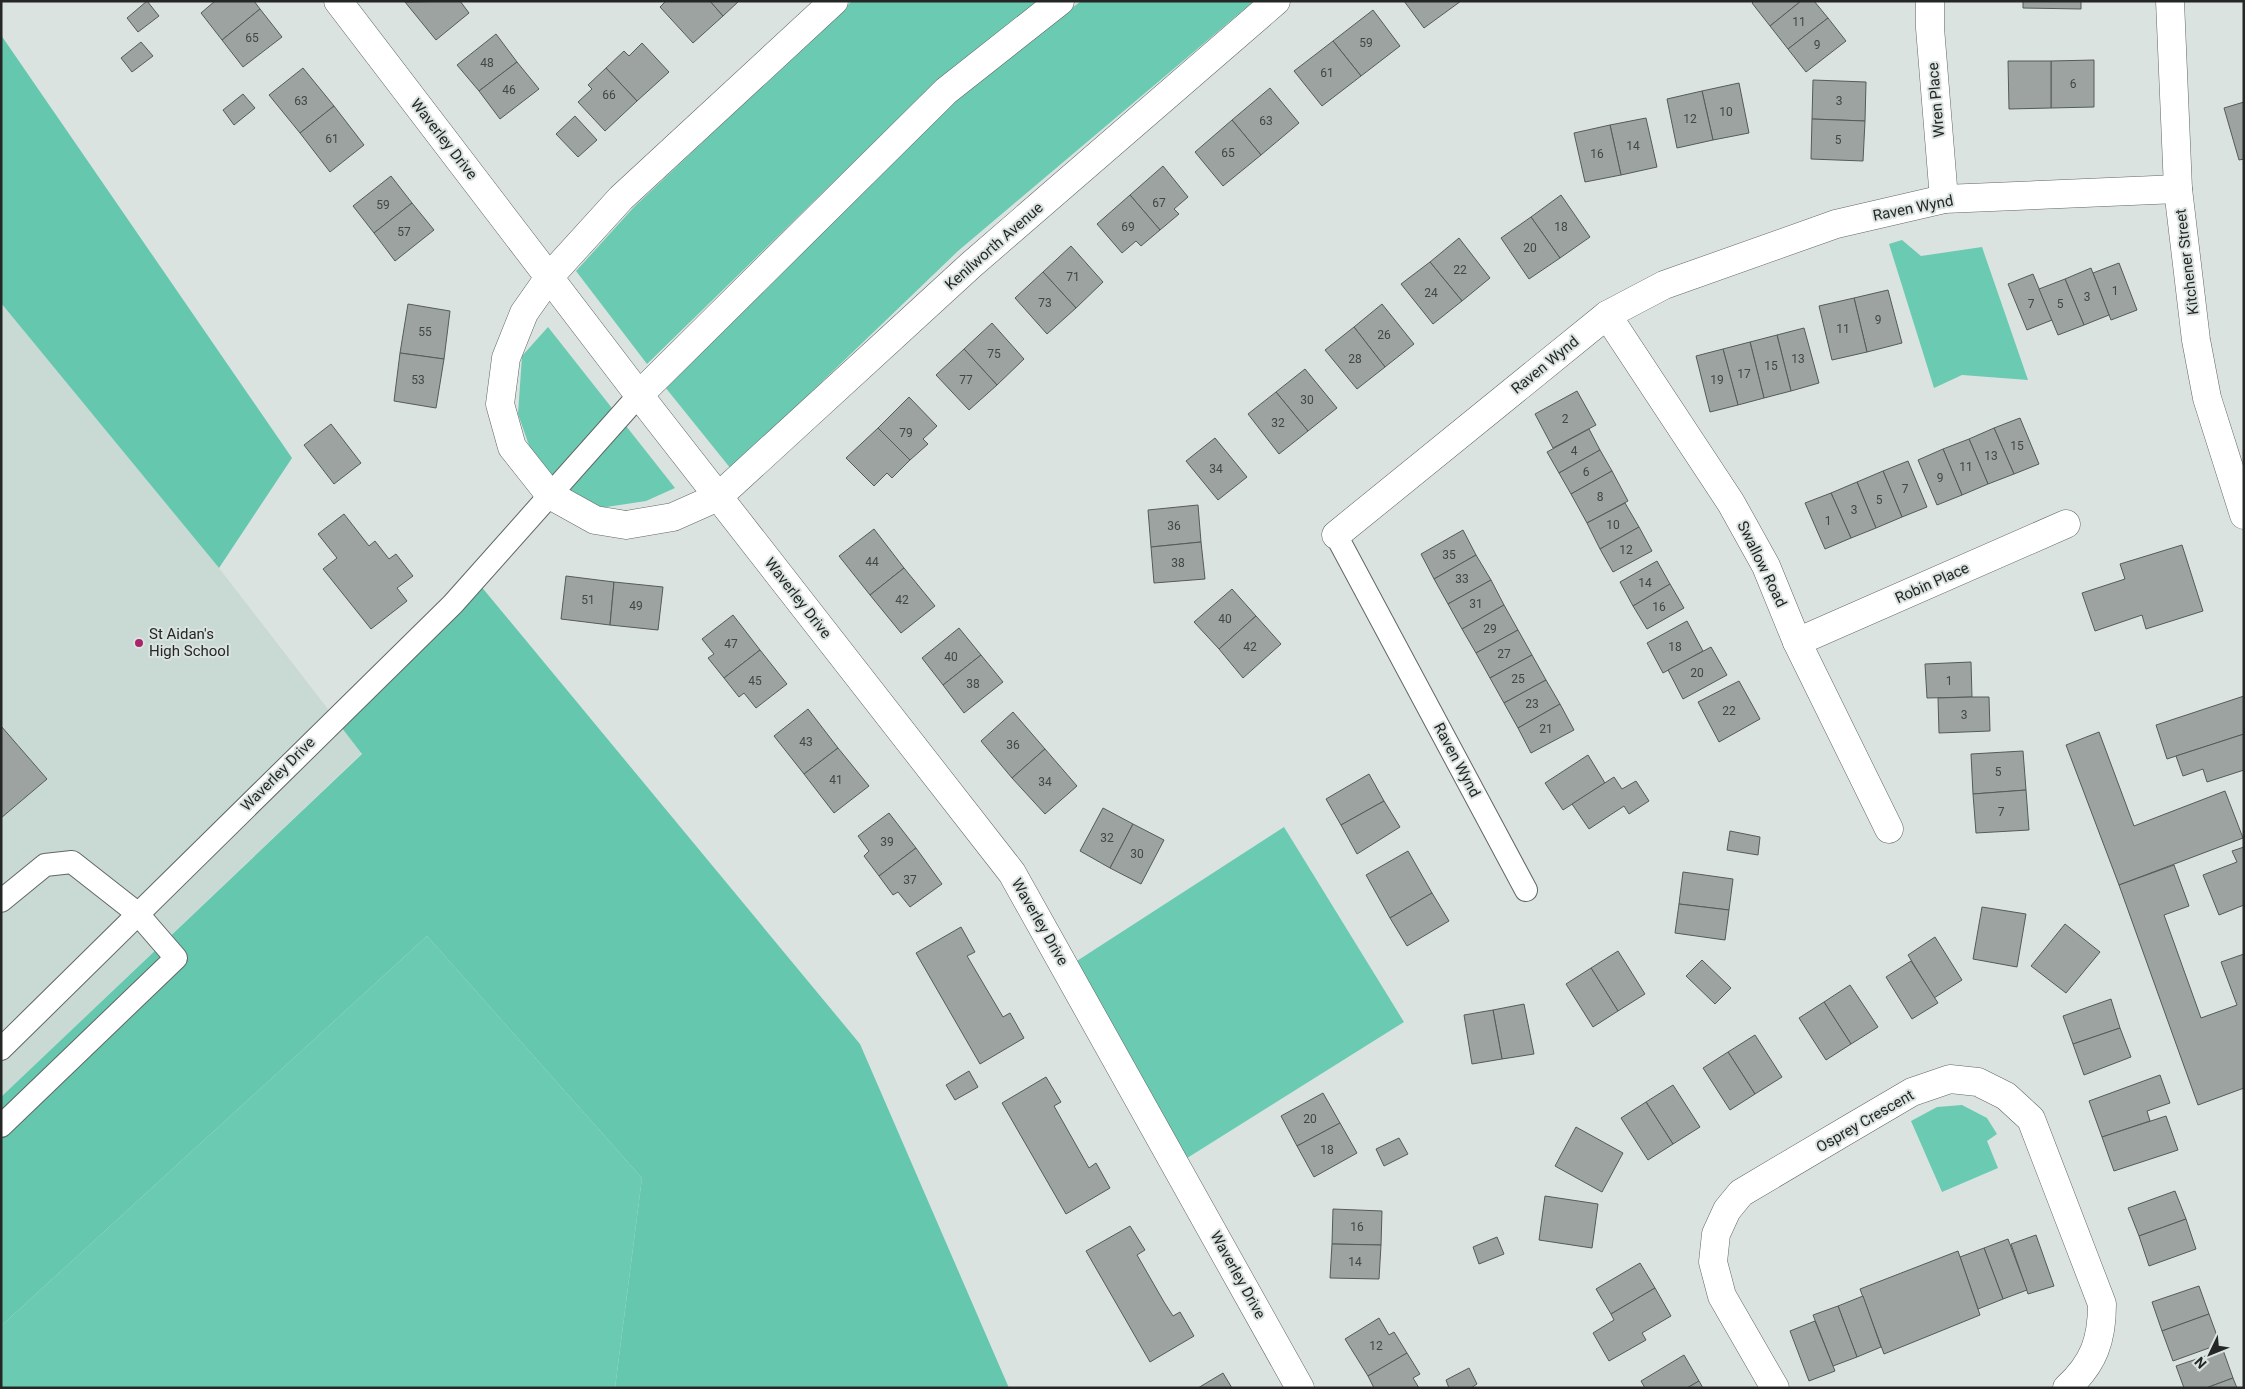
<svg xmlns="http://www.w3.org/2000/svg" width="2245" height="1389" font-family="Roboto,sans-serif">
<rect width="100%" height="100%" fill="#dbe3e1"/>
<path fill="#c9dad4" d="M1,303l218,265 143,185 -361,344z"/>
<g fill="#6acbb2">
<path d="M852,1h188l-105,82 -288,281 -71,-93 58,-64z"/>
<path d="M1081,1h173l-296,250 -227,218 -66,-82 288,-286z"/>
<path d="M1902,240l19,16 61,-9 46,133 -66,-5 -28,13 -45,-144z"/>
<path d="M548,327l127,161 -29,13 -46,7 -22,-10 -31,-24 -16,-23 -13,-37 4,-58z"/>
<path d="M1284,827l120,195 -228,143 -110,-197z"/>
<path d="M427,936l215,242 -27,210h-614v-62z"/>
<path d="M1962,1105l25,13 10,16 -10,7 11,27 -56,24 -31,-71 26,-14z"/>
</g>
<g fill="#65c8ae">
<path d="M1,35l291,423 -73,110 -218,-265z"/>
<path d="M475,579l385,465 149,344h-394l27,-210 -215,-242 -426,390v-229l361,-343 -27,-35z"/>
</g>
<g fill="#9ca3a1" stroke="#545b59">
<path d="M147,1l12,15 -21,16 -11,-14z"/>
<path d="M215,1h39l6,8 -38,31 -21,-27z"/>
<path d="M460,1l9,12 -33,27 -31,-38z"/>
<path d="M666,1h44l13,15 -30,27 -33,-36z"/>
<path d="M710,1h29l-16,15z"/>
<path d="M1404,1h57l-37,27z"/>
<path d="M1754,1h47l-31,25 -18,-23z"/>
<path d="M1801,1h13l14,17 -40,31 -18,-23z"/>
<path d="M2023,1h58v8l-58,-1z"/>
<path d="M260,9l22,28 -39,30 -21,-27z"/>
<path d="M1373,10l27,36 -39,30 -28,-35z"/>
<path d="M1828,18l18,23 -40,31 -18,-23z"/>
<path d="M496,34l21,28 -38,29 -22,-26z"/>
<path d="M1333,41l28,35 -39,30 -28,-35z"/>
<path d="M141,42l12,14 -21,16 -11,-14z"/>
<path d="M642,43l27,29 -32,29 -31,-33 18,-17 5,5z"/>
<path d="M2094,60v47l-43,1v-47z"/>
<path d="M2008,61h43v47l-42,1z"/>
<path d="M517,62l22,27 -39,30 -21,-28z"/>
<path d="M303,68l31,38 -34,27 -31,-38z"/>
<path d="M606,68l31,33 -32,30 -27,-29 14,-13 -4,-4z"/>
<path d="M1813,80l53,2 -1,39 -53,-2z"/>
<path d="M1739,83l10,50 -36,7 -11,-49z"/>
<path d="M1270,88l29,35 -38,32 -29,-35z"/>
<path d="M1702,91l11,49 -36,8 -10,-49z"/>
<path d="M243,94l12,14 -21,17 -11,-15z"/>
<path d="M2244,102v57l-5,1 -15,-52z"/>
<path d="M334,106l30,39 -34,27 -30,-39z"/>
<path d="M575,116l22,24 -19,17 -22,-23z"/>
<path d="M1646,118l11,49 -36,8 -11,-50z"/>
<path d="M1812,119l53,2 -2,40 -52,-2z"/>
<path d="M1232,120l29,35 -38,31 -28,-34z"/>
<path d="M1610,125l11,50 -36,7 -11,-49z"/>
<path d="M1163,166l25,31 -14,12 5,5 -19,16 -30,-35z"/>
<path d="M391,176l21,27 -38,30 -21,-27z"/>
<path d="M1130,195l30,35 -19,16 -5,-5 -14,12 -25,-29z"/>
<path d="M1561,195l29,42 -30,21 -29,-41z"/>
<path d="M412,203l22,27 -39,31 -21,-28z"/>
<path d="M1531,217l29,41 -31,21 -28,-41z"/>
<path d="M1459,238l31,40 -28,23 -32,-39z"/>
<path d="M1071,246l32,36 -27,26 -33,-36z"/>
<path d="M1430,262l32,39 -29,23 -32,-40z"/>
<path d="M2119,263l18,47 -26,10 -18,-47z"/>
<path d="M2091,268l18,47 -25,10 -19,-46z"/>
<path d="M1043,272l33,36 -29,26 -32,-36z"/>
<path d="M2033,274l19,46 -25,10 -19,-46z"/>
<path d="M2065,279l19,46 -26,10 -19,-46z"/>
<path d="M1888,290l14,53 -35,9 -13,-54z"/>
<path d="M1854,298l13,54 -35,8 -13,-54z"/>
<path d="M408,304l42,7 -6,48 -44,-6z"/>
<path d="M1382,304l32,40 -29,23 -31,-40z"/>
<path d="M992,323l32,36 -27,26 -33,-36z"/>
<path d="M1354,327l31,40 -28,22 -32,-39z"/>
<path d="M1804,328l15,55 -28,8 -14,-56z"/>
<path d="M1777,335l14,56 -27,7 -14,-56z"/>
<path d="M1750,342l14,56 -26,7 -15,-56z"/>
<path d="M964,349l33,36 -28,25 -33,-35z"/>
<path d="M1723,349l15,56 -28,7 -14,-56z"/>
<path d="M400,353l44,6 -8,49 -42,-7z"/>
<path d="M1305,369l32,39 -29,23 -32,-39z"/>
<path d="M1577,391l19,34 -43,23 -18,-34z"/>
<path d="M1276,392l32,39 -29,23 -31,-40z"/>
<path d="M909,397l28,29 -14,13 5,5 -18,16 -32,-32z"/>
<path d="M2020,418l19,46 -25,10 -20,-46z"/>
<path d="M331,424l30,39 -27,21 -30,-39z"/>
<path d="M878,428l32,32 -18,18 -5,-5 -13,13 -28,-28z"/>
<path d="M1994,428l20,46 -26,10 -19,-45z"/>
<path d="M1589,429l11,21 -41,23 -12,-21z"/>
<path d="M1215,438l32,39 -29,23 -32,-39z"/>
<path d="M1969,439l19,45 -26,11 -19,-46z"/>
<path d="M1943,449l19,46 -25,10 -19,-45z"/>
<path d="M1600,450l12,21 -41,23 -12,-21z"/>
<path d="M1908,461l19,46 -25,10 -19,-46z"/>
<path d="M1612,471l16,30 -41,22 -16,-29z"/>
<path d="M1883,471l19,46 -26,11 -19,-46z"/>
<path d="M1857,482l19,46 -25,10 -20,-45z"/>
<path d="M1831,493l20,45 -26,11 -20,-46z"/>
<path d="M1625,503l14,24 -39,22 -13,-26z"/>
<path d="M1198,505l3,37 -50,5 -3,-37z"/>
<path d="M344,514l25,32 6,-5 14,18 7,-5 17,22 -16,12 10,13 -36,28 -48,-60 14,-11 -19,-24z"/>
<path d="M1639,527l13,24 -39,21 -13,-23z"/>
<path d="M874,529l30,39 -34,27 -31,-39z"/>
<path d="M1463,530l13,25 -42,24 -13,-25z"/>
<path d="M1201,542l4,37 -51,4 -3,-36z"/>
<path d="M2182,545l21,66 -57,18 -4,-14 -47,16 -13,-38 43,-14 -5,-15z"/>
<path d="M1476,555l15,25 -43,24 -14,-25z"/>
<path d="M1657,561l13,23 -37,22 -13,-24z"/>
<path d="M904,568l31,38 -34,27 -31,-38z"/>
<path d="M566,576l48,6 -4,43 -49,-6z"/>
<path d="M1491,580l13,25 -42,24 -14,-25z"/>
<path d="M614,582l49,5 -5,43 -48,-5z"/>
<path d="M1670,584l14,24 -37,21 -14,-23z"/>
<path d="M1232,589l24,27 -37,33 -25,-27z"/>
<path d="M1504,605l14,25 -42,23 -14,-24z"/>
<path d="M733,615l27,35 -36,28 -16,-20 6,-4 -12,-15z"/>
<path d="M1256,616l25,28 -38,34 -24,-29z"/>
<path d="M1687,621l16,30 -40,22 -16,-30z"/>
<path d="M959,628l22,27 -38,30 -21,-27z"/>
<path d="M1518,630l14,25 -42,23 -14,-25z"/>
<path d="M1711,647l16,28 -44,24 -15,-29z"/>
<path d="M760,650l27,34 -31,24 -12,-15 -5,4 -15,-19z"/>
<path d="M981,655l22,27 -39,31 -21,-28z"/>
<path d="M1532,655l14,25 -42,23 -14,-25z"/>
<path d="M1971,662l1,35 -45,1 -2,-34z"/>
<path d="M1546,680l14,24 -42,24 -14,-25z"/>
<path d="M1739,681l21,38 -41,23 -21,-40z"/>
<path d="M2244,696v38l-77,25 -11,-34z"/>
<path d="M1972,697h17l1,34 -51,2 -1,-35z"/>
<path d="M1560,704l14,26 -43,23 -13,-25z"/>
<path d="M808,709l30,39 -34,26 -30,-38z"/>
<path d="M1013,712l32,37 -33,29 -31,-37z"/>
<path d="M1,726l46,53 -46,39z"/>
<path d="M2099,732l35,94 91,-35 18,47 -124,47 -53,-140z"/>
<path d="M2244,734v36l-37,12 -4,-13 -20,7 -7,-20z"/>
<path d="M838,748l31,38 -35,27 -30,-39z"/>
<path d="M1045,749l32,37 -32,28 -33,-36z"/>
<path d="M2023,751l3,39 -53,4 -2,-40z"/>
<path d="M1588,755l17,28 -42,27 -18,-27z"/>
<path d="M1369,774l15,27 -43,24 -15,-26z"/>
<path d="M1614,777l8,12 14,-8 13,20 -20,13 -5,-8 -35,23 -17,-25z"/>
<path d="M2026,790l3,40 -53,3 -3,-39z"/>
<path d="M1384,801l16,26 -43,27 -16,-29z"/>
<path d="M1103,808l30,16 -23,44 -30,-17z"/>
<path d="M889,813l27,35 -37,28 -15,-20 5,-5 -11,-15z"/>
<path d="M1133,824l31,16 -23,44 -31,-16z"/>
<path d="M1730,831l30,6 -2,18 -31,-5z"/>
<path d="M2244,847v58l-25,10 -16,-40 34,-13 -5,-11z"/>
<path d="M916,848l26,36 -32,23 -12,-15 -5,3 -14,-19z"/>
<path d="M1408,851l24,42 -42,25 -24,-43z"/>
<path d="M2174,865l15,41 -25,9 37,103 36,-13 -16,-43 23,-8v134l-46,17 -79,-220z"/>
<path d="M1683,872l50,7 -4,31 -50,-6z"/>
<path d="M1432,893l17,28 -42,25 -17,-28z"/>
<path d="M1679,904l50,6 -4,30 -50,-7z"/>
<path d="M1982,907l44,7 -9,53 -44,-8z"/>
<path d="M2065,924l35,28 -34,41 -35,-27z"/>
<path d="M961,927l14,25 -8,4 36,61 7,-4 14,25 -44,26 -64,-111z"/>
<path d="M1935,937l27,43 -28,18 -26,-43z"/>
<path d="M1618,951l27,43 -27,17 -27,-43z"/>
<path d="M1702,960l29,28 -16,16 -29,-28z"/>
<path d="M1911,961l27,42 -26,16 -26,-42z"/>
<path d="M1591,968l27,43 -25,16 -27,-43z"/>
<path d="M1850,985l28,42 -27,17 -27,-42z"/>
<path d="M2111,999l9,29 -47,16 -10,-28z"/>
<path d="M1824,1002l27,42 -25,16 -27,-42z"/>
<path d="M1524,1004l10,50 -32,5 -9,-49z"/>
<path d="M1493,1010l9,49 -30,5 -8,-49z"/>
<path d="M2120,1028l11,29 -47,18 -11,-31z"/>
<path d="M1755,1035l27,42 -27,17 -27,-42z"/>
<path d="M1728,1052l27,42 -25,16 -27,-42z"/>
<path d="M969,1071l9,16 -23,13 -9,-15z"/>
<path d="M2160,1075l10,28 -23,8 3,10 -48,16 -13,-36z"/>
<path d="M1046,1077l15,25 -7,4 35,62 7,-5 14,25 -44,26 -64,-111z"/>
<path d="M1673,1085l27,42 -27,17 -27,-42z"/>
<path d="M1323,1093l17,30 -43,23 -16,-30z"/>
<path d="M1646,1102l27,42 -25,16 -27,-42z"/>
<path d="M2166,1116l12,34 -64,21 -12,-34z"/>
<path d="M1340,1123l17,30 -43,24 -17,-31z"/>
<path d="M1576,1127l47,26 -21,39 -47,-26z"/>
<path d="M1399,1138l9,16 -24,12 -8,-17z"/>
<path d="M2175,1191l11,28 -47,17 -11,-28z"/>
<path d="M1545,1196l53,8 -6,44 -53,-8z"/>
<path d="M1333,1209l49,2 -1,34 -49,-1z"/>
<path d="M2186,1219l10,30 -47,17 -10,-30z"/>
<path d="M1130,1226l15,24 -8,5 27,47 9,14 7,-4 14,24 -44,26 -64,-111z"/>
<path d="M2036,1235l18,51 -26,8 -17,-50z"/>
<path d="M1497,1237l7,17 -25,10 -6,-17z"/>
<path d="M2008,1239l19,51 -24,9 -19,-51z"/>
<path d="M1332,1244l49,1 -2,34 -49,-1z"/>
<path d="M1984,1248l19,51 -25,10 -18,-52z"/>
<path d="M1958,1251l22,64 -96,39 -24,-65z"/>
<path d="M1640,1263l15,25 -44,26 -15,-25z"/>
<path d="M2199,1286l10,28 -47,17 -10,-29z"/>
<path d="M1655,1288l16,28 -29,17 4,7 -37,21 -16,-28 21,-13 -3,-6z"/>
<path d="M1863,1296l18,51 -24,10 -19,-51z"/>
<path d="M1838,1306l19,51 -24,9 -20,-51z"/>
<path d="M2209,1314l11,30 -47,17 -11,-30z"/>
<path d="M1379,1318l10,17 5,-3 13,21 -39,23 -23,-37z"/>
<path d="M1815,1321l20,50 -26,10 -19,-50z"/>
<path d="M2223,1350l10,28 -27,10h-22l-8,-22z"/>
<path d="M1407,1353l13,21 -7,4 6,10h-45l-6,-12z"/>
<path d="M1684,1355l15,26 -12,7h-42l-4,-7z"/>
<path d="M1469,1368l8,16 -6,4h-22l-3,-8z"/>
<path d="M1223,1373l9,15h-34z"/>
<path d="M2233,1378l4,10h-31z"/>
<path d="M1699,1381l4,7h-16z"/>
</g>
<g fill="none" stroke-linecap="round" stroke-linejoin="round">
<defs>
<g id="lane">
<path d="M1336,535l190,355"/>
<path d="M1,901l44,-36 27,-3 65,51 39,45 -175,168"/>
<path d="M1,1049l452,-445 186,-209"/>
</g>
<g id="street">
<path d="M338,1l301,394 373,478 288,515"/>
<path d="M834,1l-213,197 -71,78 -26,37 -18,45 -6,46 12,43 38,48 45,25 31,5 47,-8 45,-20 253,-232 305,-264"/>
<path d="M1930,1v27l14,171"/>
<path d="M1607,315l124,188 35,63 31,76 92,187"/>
<path d="M639,395l307,-304 114,-90"/>
<path d="M1336,535l271,-220 57,-30 172,-61 108,-25 234,-10"/>
<path d="M1797,642l269,-118"/>
<path d="M1775,1388l-53,-92 -9,-34 3,-28 11,-24 14,-17 108,-64 63,-37 38,-13 28,3 28,14 25,23 71,185c0,36 -8,59 -35,84"/>
</g>
<path id="secondary" d="M2170,1l8,188 18,151 11,58 37,117"/>
</defs>
<use href="#lane" stroke="#606765" stroke-width="24"/>
<use href="#street" stroke="#606765" stroke-width="29"/>
<use href="#secondary" stroke="#606765" stroke-width="29"/>
<use href="#lane" stroke="#fff" stroke-width="22"/>
<use href="#street" stroke="#fff" stroke-width="28"/>
<use href="#secondary" stroke="#fff" stroke-width="28"/>
</g>
<circle fill="#ab246a" stroke="#dbe3e1" stroke-width="2" cx="139" cy="643" r="5"/>
<g text-anchor="middle" stroke-width="4" stroke-linejoin="round" paint-order="stroke">
<g font-size="12" fill="#424645">
<text x="1799" y="26">11</text>
<text x="252" y="42">65</text>
<text x="1366" y="47">59</text>
<text x="1817" y="49">9</text>
<text x="487" y="67">48</text>
<text x="1327" y="77">61</text>
<text x="2073" y="88">6</text>
<text x="509" y="94">46</text>
<text x="609" y="99">66</text>
<text x="301" y="105">63</text>
<text x="1839" y="105">3</text>
<text x="1726" y="116">10</text>
<text x="1690" y="123">12</text>
<text x="1266" y="125">63</text>
<text x="332" y="143">61</text>
<text x="1838" y="144">5</text>
<text x="1633" y="150">14</text>
<text x="1228" y="157">65</text>
<text x="1597" y="158">16</text>
<text x="1159" y="207">67</text>
<text x="383" y="209">59</text>
<text x="1128" y="231">69</text>
<text x="1561" y="231">18</text>
<text x="404" y="236">57</text>
<text x="1530" y="252">20</text>
<text x="1460" y="274">22</text>
<text x="1073" y="281">71</text>
<text x="2115" y="295">1</text>
<text x="1431" y="297">24</text>
<text x="2087" y="301">3</text>
<text x="1045" y="307">73</text>
<text x="2031" y="308">7</text>
<text x="2060" y="308">5</text>
<text x="1878" y="324">9</text>
<text x="1843" y="333">11</text>
<text x="425" y="336">55</text>
<text x="1384" y="339">26</text>
<text x="994" y="358">75</text>
<text x="1355" y="363">28</text>
<text x="1798" y="363">13</text>
<text x="1771" y="370">15</text>
<text x="1744" y="378">17</text>
<text x="418" y="384">53</text>
<text x="966" y="384">77</text>
<text x="1717" y="384">19</text>
<text x="1307" y="404">30</text>
<text x="1565" y="423">2</text>
<text x="1278" y="427">32</text>
<text x="906" y="437">79</text>
<text x="2017" y="450">15</text>
<text x="1574" y="455">4</text>
<text x="1991" y="460">13</text>
<text x="1966" y="471">11</text>
<text x="1216" y="473">34</text>
<text x="1586" y="476">6</text>
<text x="1940" y="482">9</text>
<text x="1905" y="493">7</text>
<text x="1600" y="501">8</text>
<text x="1879" y="504">5</text>
<text x="1854" y="514">3</text>
<text x="1828" y="525">1</text>
<text x="1613" y="529">10</text>
<text x="1174" y="530">36</text>
<text x="1626" y="554">12</text>
<text x="1449" y="559">35</text>
<text x="872" y="566">44</text>
<text x="1178" y="567">38</text>
<text x="1462" y="583">33</text>
<text x="1645" y="587">14</text>
<text x="588" y="604">51</text>
<text x="902" y="604">42</text>
<text x="1476" y="608">31</text>
<text x="636" y="610">49</text>
<text x="1659" y="611">16</text>
<text x="1225" y="623">40</text>
<text x="1490" y="633">29</text>
<text x="731" y="648">47</text>
<text x="1250" y="651">42</text>
<text x="1675" y="651">18</text>
<text x="1504" y="658">27</text>
<text x="951" y="661">40</text>
<text x="1697" y="677">20</text>
<text x="1518" y="683">25</text>
<text x="755" y="685">45</text>
<text x="1949" y="685">1</text>
<text x="973" y="688">38</text>
<text x="1532" y="708">23</text>
<text x="1729" y="715">22</text>
<text x="1964" y="719">3</text>
<text x="1546" y="733">21</text>
<text x="806" y="746">43</text>
<text x="1013" y="749">36</text>
<text x="1998" y="776">5</text>
<text x="836" y="784">41</text>
<text x="1045" y="786">34</text>
<text x="2001" y="816">7</text>
<text x="1107" y="842">32</text>
<text x="887" y="846">39</text>
<text x="1137" y="858">30</text>
<text x="910" y="884">37</text>
<text x="1310" y="1123">20</text>
<text x="1327" y="1154">18</text>
<text x="1357" y="1231">16</text>
<text x="1355" y="1266">14</text>
<text x="1376" y="1350">12</text>
</g>
<g font-size="15" fill="#242726" stroke="#dbe3e1">
<text transform="translate(1936 100) rotate(-95)" y="5">Wren Place</text>
<text transform="translate(444 139) rotate(52)" y="5">Waverley Drive</text>
<text transform="translate(1913 208) rotate(-11)" y="5">Raven Wynd</text>
<text transform="translate(994 246) rotate(-41)" y="5">Kenilworth Avenue</text>
<text transform="translate(2187 262) rotate(-97)" y="5">Kitchener Street</text>
<text transform="translate(1545 365) rotate(-39)" y="5">Raven Wynd</text>
<text transform="translate(1762 564) rotate(64)" y="5">Swallow Road</text>
<text transform="translate(1932 583) rotate(-24)" y="5">Robin Place</text>
<text transform="translate(798 598) rotate(52)" y="5">Waverley Drive</text>
<text transform="translate(1457 760) rotate(62)" y="5">Raven Wynd</text>
<text transform="translate(278 774) rotate(-45)" y="5">Waverley Drive</text>
<text transform="translate(1040 922) rotate(60)" y="5">Waverley Drive</text>
<text transform="translate(1865 1121) rotate(-30)" y="5">Osprey Crescent</text>
<text transform="translate(1238 1275) rotate(61)" y="5">Waverley Drive</text>
</g>
<g font-size="15" fill="#242726" stroke="#dbe3e1" text-anchor="start">
<text x="149" y="639">St Aidan's<tspan x="149" dy="17">High School</tspan></text>
</g>
</g>
<rect width="2245" height="1389" fill="none" stroke="#242726" stroke-width="5"/>
<g transform="translate(2210 1354) rotate(227)" stroke="#dbe3e1" stroke-width="4" paint-order="stroke">
<path d="M0-4L9 19L0 12L-9 19Z" fill="#242726"/>
<text y="-8" font-size="14" font-weight="bold" text-anchor="middle" fill="#242726">N</text>
</g>
</svg>
